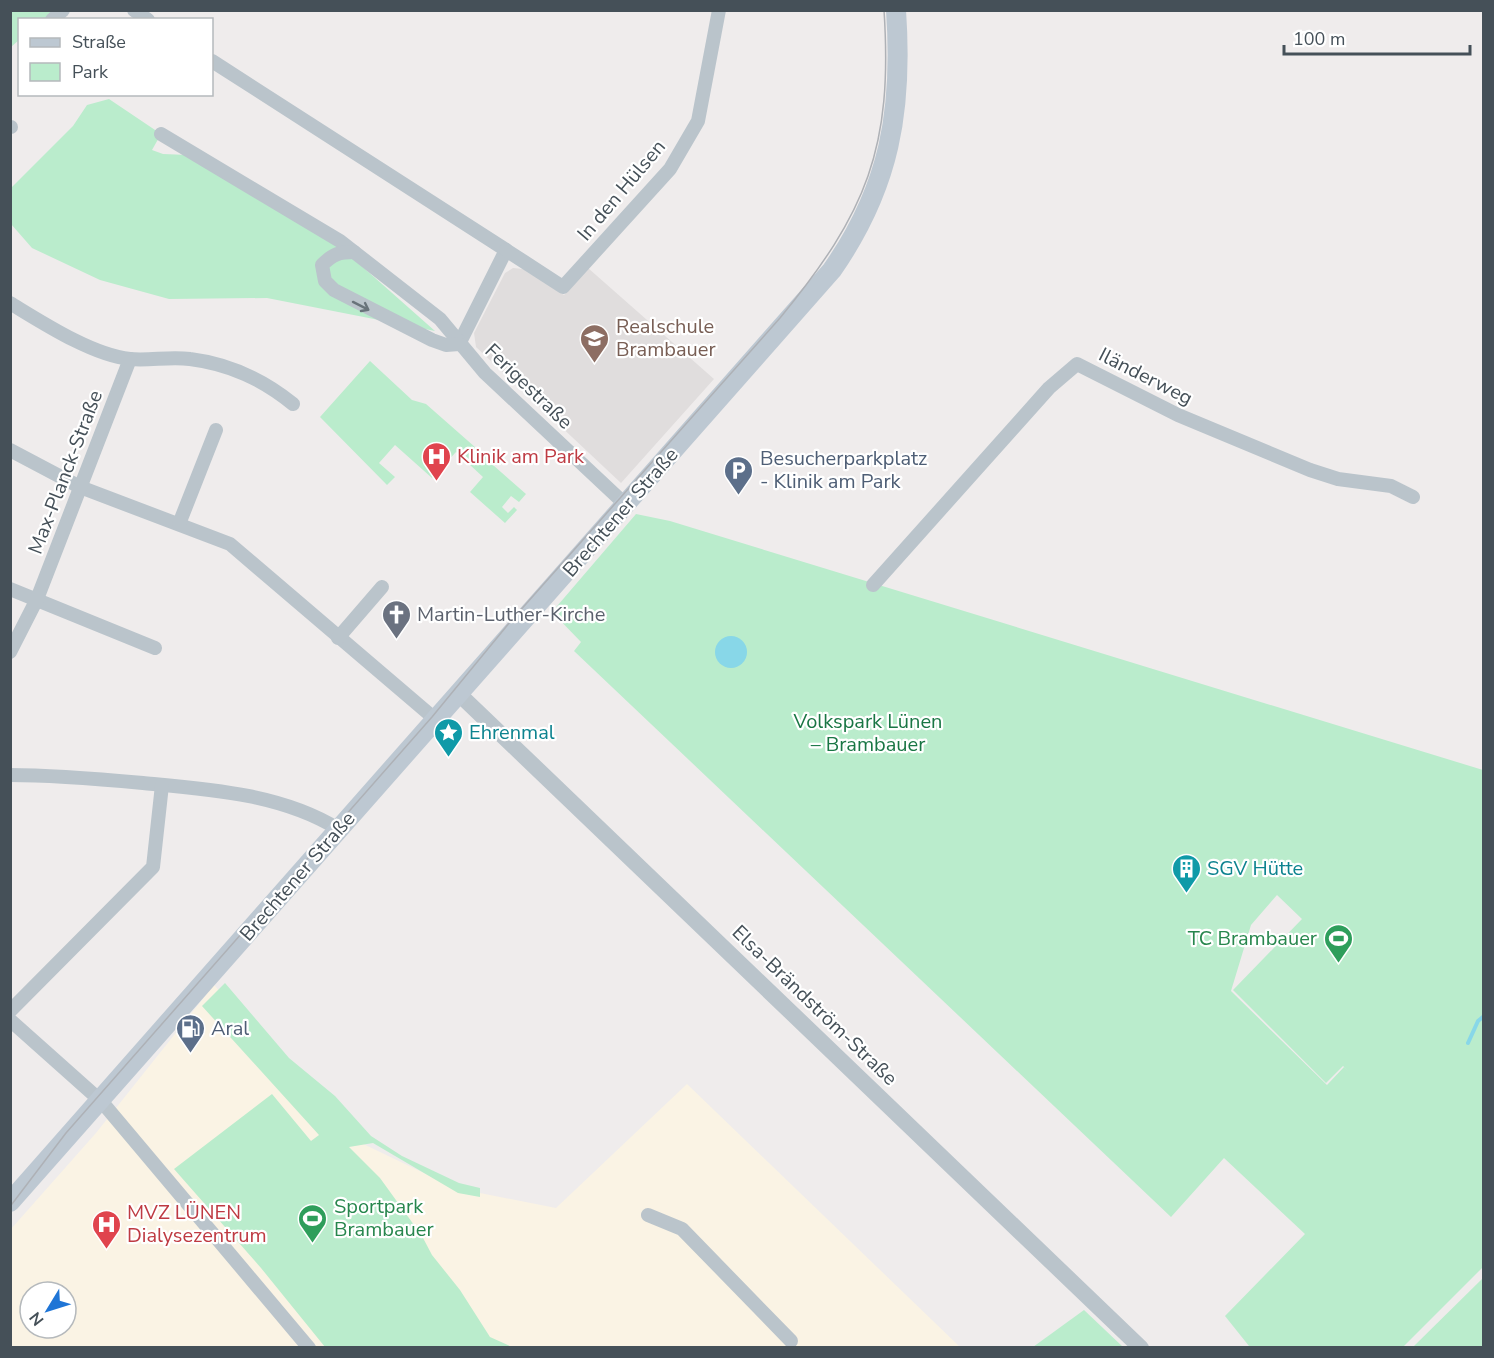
<svg xmlns="http://www.w3.org/2000/svg" width="1494" height="1358" font-family="'Nunito Sans',sans-serif">
<rect width="100%" height="100%" fill="#efecec"/>
<path fill="#faf3e4" fill-rule="evenodd" d="M214,985l141,155 100,48 101,20 131,-124 273,263 -949,1v-119l85,-96zM30,1292h36v36h-36z"/>
<path fill="#e0dddd" d="M513,268l10,1 41,26 24,-27 126,111 -93,104 -145,-136 -2,-14 31,-60z"/>
<g fill="#baeccc" fill-rule="evenodd">
<path d="M11,11h45l-11,8 -25,1 -1,20 -8,7z"/>
<path d="M109,99l52,35 -9,16 11,4 25,1 151,91 96,85 -168,-33 -98,1 -69,-19 -68,-32 -21,-24v-36l62,-62 14,-21z"/>
<path d="M370,361l42,39 14,4 58,51 2,-2 10,8 -3,4 33,29 -7,8 -8,-6 -9,11 6,6 6,-6 3,3 -12,13 -35,-31 13,-15 -27,-25 -24,26 -37,-33 -16,18 16,14 -8,8 -67,-68z"/>
<path d="M636,514l34,7 813,249v497l-80,80h-155l1,-1 -24,-30 80,-82 -81,-76 -53,59 -597,-566 7,-9 -29,-30zM1277,895l25,24 -69,71 93,93 17,-17 10,9 -9,-8 -17,18 -96,-94 20,-66z"/>
<path d="M225,983l64,75 46,38 36,40 31,20 57,27 21,5v9l-22,-4 -85,-50 -24,4 31,31 42,58 10,19 28,35 30,47 22,10h-187l-64,-79 -87,-99 98,-75 39,47 8,-6 -117,-129z"/>
<path d="M1483,1278v69h-70z"/>
<path d="M1084,1310l39,37h-90z"/>
</g>
<circle fill="#88d7e8" cx="731" cy="652" r="16"/>
<g fill="none" stroke-linecap="round" stroke-linejoin="round">
<path stroke="#88d7e8" stroke-width="4" d="M1468,1043l10,-22 6,-5"/>
<g stroke="#bac4cb" stroke-width="14">
<path d="M134,10l14,10"/>
<path d="M52,20l11,-10"/>
<path d="M212,61l294,189 -47,94"/>
<path d="M10,127h1"/>
<path d="M161,134l179,107 100,78 45,54 141,132"/>
<path d="M506,250l57,37 107,-118 28,-48 21,-111"/>
<path d="M354,252c-15,0 -21,2 -32,13l3,16 9,9 98,50 14,5 13,-1"/>
<path d="M10,303c33,20 82,52 120,56 20,2 40,-3 60,0 40,5 72,20 103,45"/>
<path d="M10,450l70,37 150,57 205,175"/>
<path d="M179,524l37,-94"/>
<path d="M873,585l176,-197 28,-24 101,51 132,55 28,9 53,7 22,11"/>
<path d="M10,589l145,59"/>
<path d="M338,638l44,-51"/>
<path d="M10,652l27,-53 93,-240"/>
<path d="M10,775c45,0 89,4 133,8 65,6 139,11 195,46"/>
<path d="M10,1011l143,-144 9,-82"/>
<path d="M10,1020l92,82 207,246"/>
<path d="M648,1215l34,14 109,112"/>
</g>
<path stroke="#bac4cb" stroke-width="16" d="M459,694l682,654"/>
<path stroke="#bdc8d2" stroke-width="20" d="M10,1202l822,-932c58,-83 71,-160 64,-260"/>
<path stroke="#aeb1b6" stroke-width="1.5" d="M12,1204l54,-71 366,-416 78,-95 270,-304c87,-106 113,-170 104,-308"/>
</g>
<defs><path id="oneway-shaft" d="M-6 0H5M1.5-3L5.5 0L1.5 3" fill="none" stroke-width="1.6" stroke-linecap="round" stroke-linejoin="round" transform="scale(1.5)"/></defs>
<use stroke="#68737a" href="#oneway-shaft" transform="translate(361 306) rotate(27)"/>
<defs>
<symbol id="school-pin" viewBox="-11 -11 22 30"><path d="M0 17L-7.5 6A9.5 9.5 0 1 1 7.5 6Z" fill="#8d6e63" stroke="#fff"/><path d="M0-5L7-2L0 1L-7-2ZM-4 1L0 2.5L4 1V4Q0 6-4 4Z" fill="#fff"/></symbol>
<symbol id="hospital-pin" viewBox="-11 -11 22 30"><path d="M0 17L-7.5 6A9.5 9.5 0 1 1 7.5 6Z" fill="#e0444e" stroke="#fff"/><path d="M-5-5h3v3.5h4V-5h3V5h-3V1.5h-4V5h-3Z" fill="#fff"/></symbol>
<symbol id="parking-pin" viewBox="-11 -11 22 30"><path d="M0 17L-7.5 6A9.5 9.5 0 1 1 7.5 6Z" fill="#5c6f8a" stroke="#fff"/><path d="M-3.5-5.5H1a3.5 3.5 0 0 1 0 7H-1V5.5H-3.5ZM-1-3.4V-.6H.8a1.4 1.4 0 0 0 0-2.8Z" fill="#fff"/></symbol>
<symbol id="church-pin" viewBox="-11 -11 22 30"><path d="M0 17L-7.5 6A9.5 9.5 0 1 1 7.5 6Z" fill="#6b7280" stroke="#fff"/><path d="M-1.2-6h2.4v3.5h3.3v2.4h-3.3V6h-2.4V-.1h-3.3v-2.4h3.3Z" fill="#fff"/></symbol>
<symbol id="sight-pin" viewBox="-11 -11 22 30"><path d="M0 17L-7.5 6A9.5 9.5 0 1 1 7.5 6Z" fill="#0f9aa8" stroke="#fff"/><path d="M0-6L1.8-2.2L6-1.7L2.9 1.2L3.7 5.4L0 3.3L-3.7 5.4L-2.9 1.2L-6-1.7L-1.8-2.2Z" fill="#fff"/></symbol>
<symbol id="building-pin" viewBox="-11 -11 22 30"><path d="M0 17L-7.5 6A9.5 9.5 0 1 1 7.5 6Z" fill="#0f9aa8" stroke="#fff"/><path d="M-4-6H4V6H1V3H-1V6H-4ZM-2.5-4.3h1.7v1.8h-1.7ZM.8-4.3h1.7v1.8H.8ZM-2.5-1h1.7V.8h-1.7ZM.8-1h1.7V.8H.8Z" fill="#fff"/></symbol>
<symbol id="stadium-pin" viewBox="-11 -11 22 30"><path d="M0 17L-7.5 6A9.5 9.5 0 1 1 7.5 6Z" fill="#2e9e5b" stroke="#fff"/><path d="M0-5a6.5 5 0 1 0 0 10a6.5 5 0 1 0 0-10ZM-3.5-1.8h7v3.6h-7Z" fill="#fff"/></symbol>
<symbol id="fuel-pin" viewBox="-11 -11 22 30"><path d="M0 17L-7.5 6A9.5 9.5 0 1 1 7.5 6Z" fill="#5c6f8a" stroke="#fff"/><path d="M-5.5-6h7V0h2V4h1.3V-2.5L3-4.5l.8-.8L6-3V5H2.5V1h-1V6h-7ZM-4.2-4.7v3.2H.2V-4.7Z" fill="#fff"/></symbol>
</defs>
<g fill-rule="evenodd">
<use href="#school-pin" x="578" y="322" width="33" height="45"/>
<use href="#hospital-pin" x="420" y="440" width="33" height="45"/>
<use href="#parking-pin" x="722" y="454" width="33" height="45"/>
<use href="#church-pin" x="380" y="598" width="33" height="45"/>
<use href="#sight-pin" x="432" y="716" width="33" height="45"/>
<use href="#building-pin" x="1170" y="852" width="33" height="45"/>
<use href="#stadium-pin" x="1322" y="922" width="33" height="45"/>
<use href="#fuel-pin" x="174" y="1012" width="33" height="45"/>
<use href="#stadium-pin" x="296" y="1202" width="33" height="45"/>
<use href="#hospital-pin" x="90" y="1208" width="33" height="45"/>
</g>
<g text-anchor="middle" stroke-width="4.5" stroke-linejoin="round" paint-order="stroke">
<g font-size="20" fill="#455058" stroke="#fff">
<text transform="translate(621 190) rotate(-50)" y="7">In den Hülsen</text>
<text transform="translate(1146 376) rotate(27)" y="7">Iländerweg</text>
<text transform="translate(529 386) rotate(44)" y="7">Ferigestraße</text>
<text transform="translate(65 472) rotate(-69)" y="7">Max-Planck-Straße</text>
<text transform="translate(620 512) rotate(-49)" y="7">Brechtener Straße</text>
<text transform="translate(297 876) rotate(-49)" y="7">Brechtener Straße</text>
<text transform="translate(815 1005) rotate(44)" y="7">Elsa-Brändström-Straße</text>
</g>
<g font-size="20" fill="#785e54" stroke="#fff" text-anchor="start">
<text x="616" y="333">Realschule<tspan x="616" dy="23">Brambauer</tspan></text>
</g>
<g font-size="20" fill="#be3a42" stroke="#fff" text-anchor="start">
<text x="457" y="463">Klinik am Park</text>
<text x="127" y="1219">MVZ LÜNEN<tspan x="127" dy="23">Dialysezentrum</tspan></text>
</g>
<g font-size="20" fill="#4e5e75" stroke="#fff" text-anchor="start">
<text x="760" y="465">Besucherparkplatz<tspan x="760" dy="23">- Klinik am Park</tspan></text>
<text x="211" y="1035">Aral</text>
</g>
<g font-size="20" fill="#5b616d" stroke="#fff" text-anchor="start">
<text x="417" y="621">Martin-Luther-Kirche</text>
</g>
<g font-size="20" fill="#197644" stroke="#fff">
<text x="868" y="728">Volkspark Lünen<tspan x="868" dy="23">– Brambauer</tspan></text>
</g>
<g font-size="20" fill="#0d838f" stroke="#fff" text-anchor="start">
<text x="469" y="739">Ehrenmal</text>
<text x="1207" y="875">SGV Hütte</text>
</g>
<g font-size="20" fill="#27864d" stroke="#fff" text-anchor="end">
<text x="1317" y="945">TC Brambauer</text>
<text x="334" y="1213" text-anchor="start">Sportpark<tspan x="334" dy="23">Brambauer</tspan></text>
</g>
</g>
<rect width="1494" height="1358" fill="none" stroke="#455058" stroke-width="24"/>
<rect x="18" y="18" width="195" height="78" fill="#ffffff" stroke="#b5b9bc" stroke-width="1.5"/>
<rect x="30" y="38" width="30" height="9" fill="#bdc8d2" stroke="#b5b9bc" stroke-width="1.5"/>
<text x="72" y="48" font-size="18" fill="#455058">Straße</text>
<rect x="30" y="63" width="30" height="18" fill="#baeccc" stroke="#b5b9bc" stroke-width="1.5"/>
<text x="72" y="78" font-size="18" fill="#455058">Park</text>
<g transform="translate(48 1310) rotate(232)"><circle r="28" fill="#ffffff" stroke="#b5b9bc" stroke-width="1.5"/>
<path d="M0-4.5L10 22L0 15L-10 22Z" fill="#1f75d6"/>
<text y="-9" font-size="16" font-weight="bold" text-anchor="middle" fill="#455058">N</text>
</g>
<path d="M1284 45v9h186v-9" fill="none" stroke="#455058" stroke-width="3"/>
<text x="1293" y="45" font-size="18" fill="#455058" stroke="#ffffff" stroke-width="4.5" paint-order="stroke">100 m</text>
</svg>
